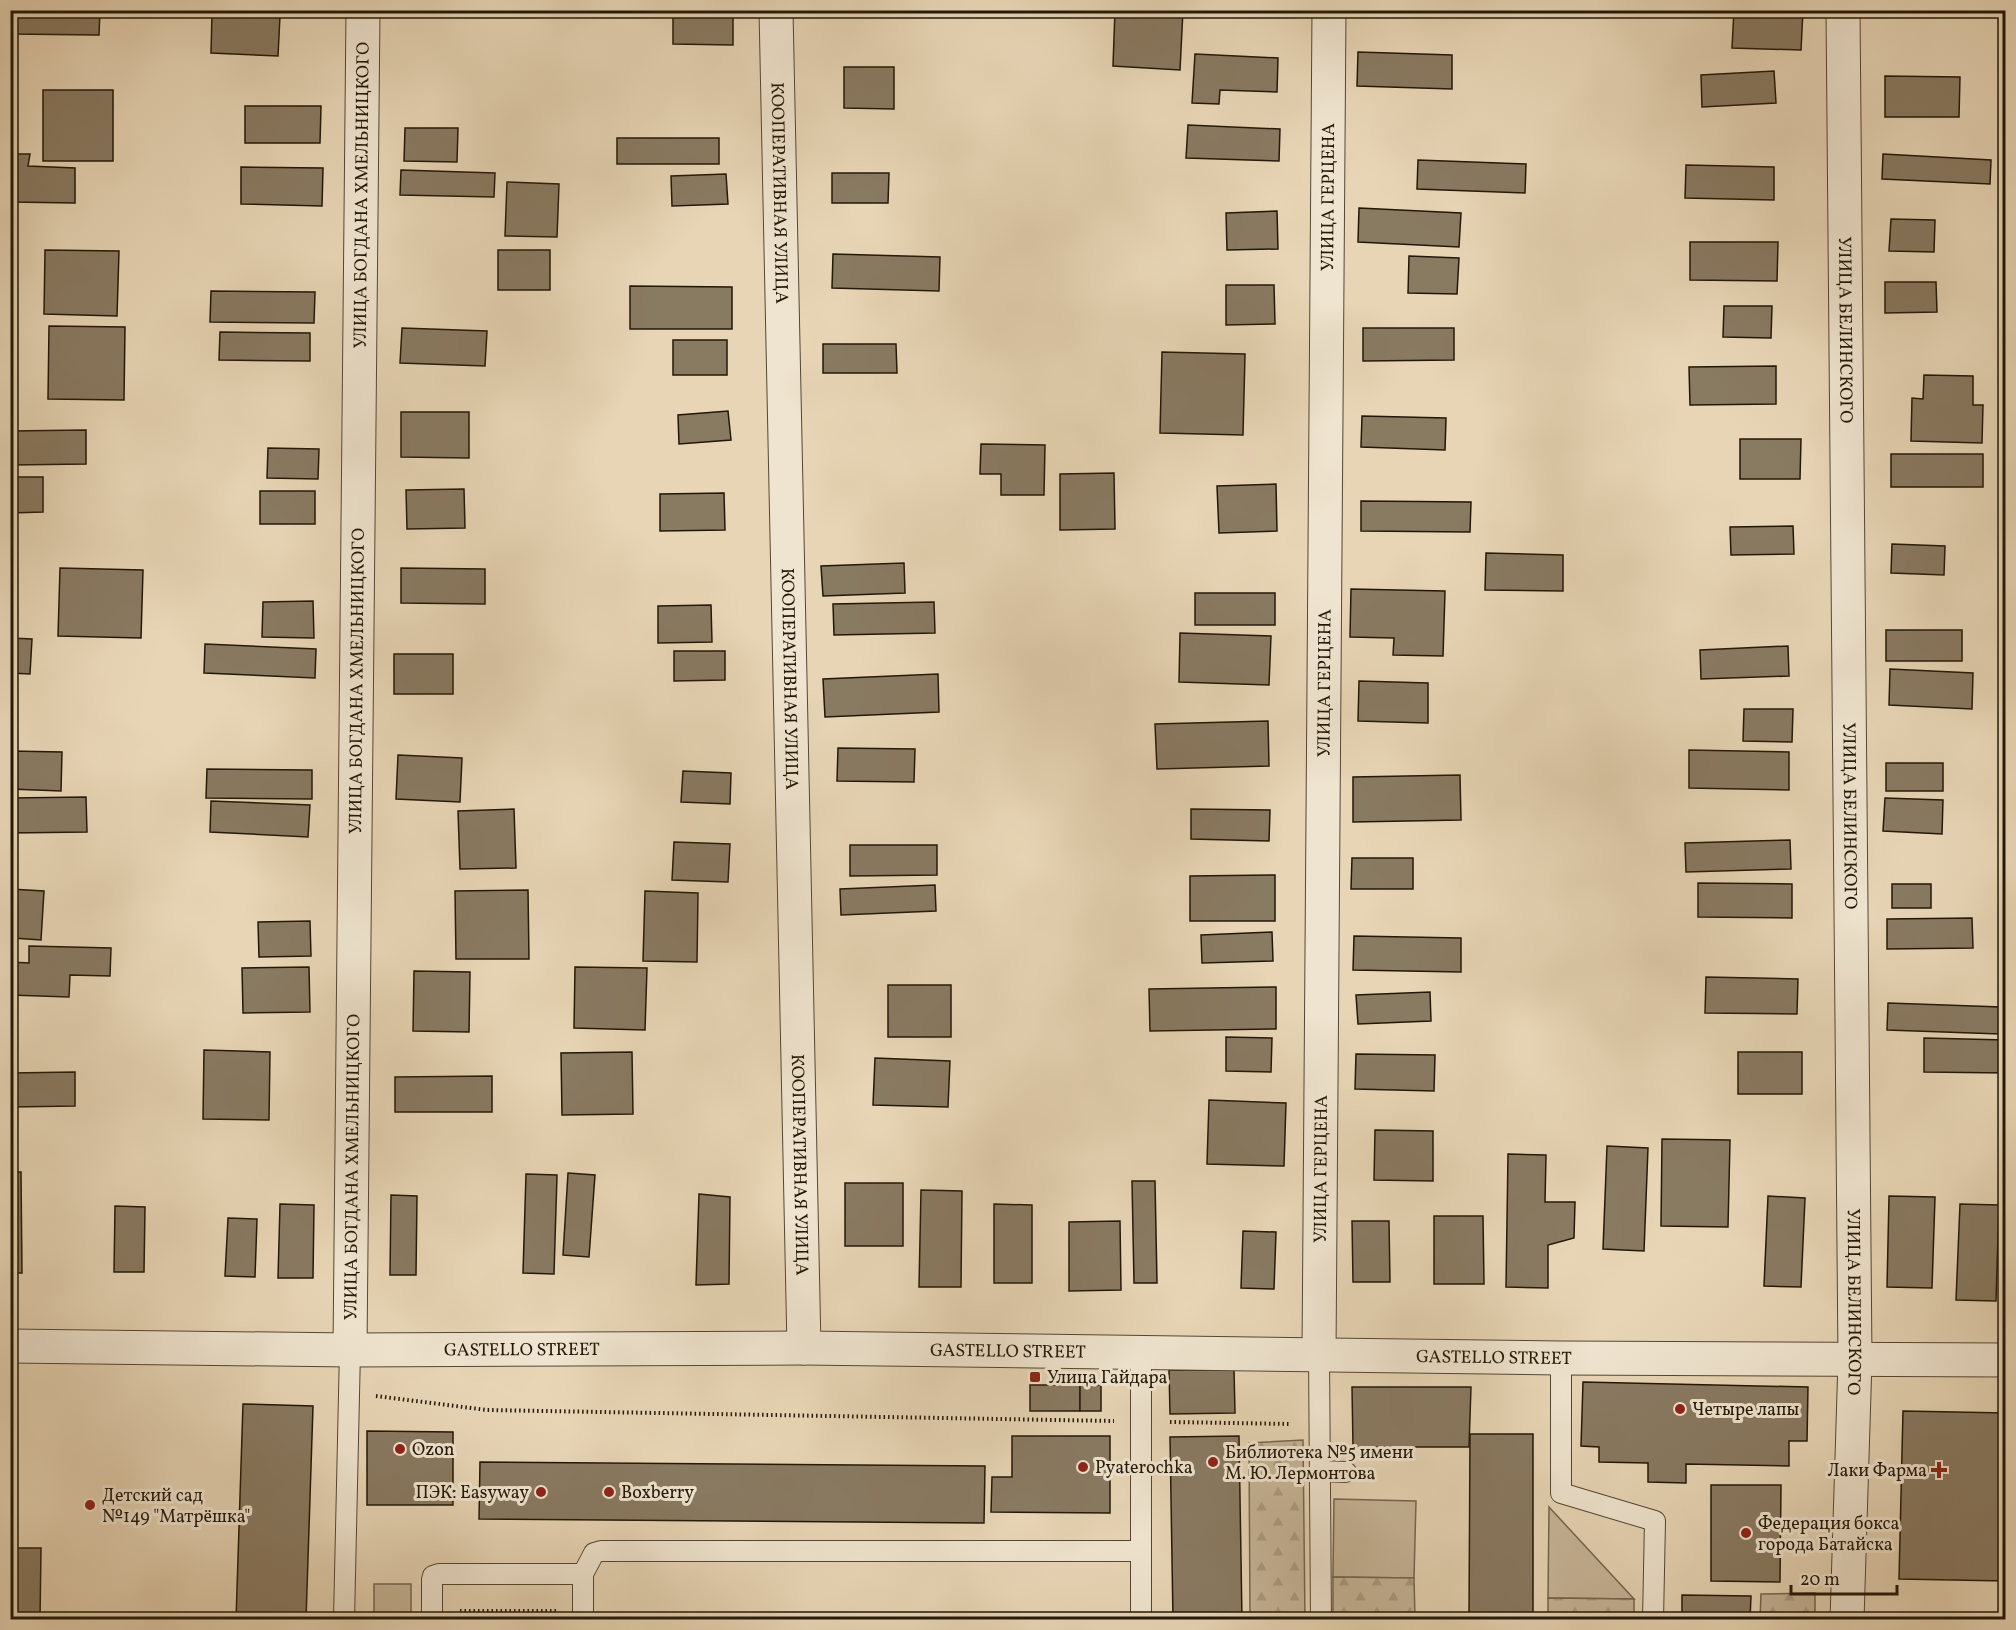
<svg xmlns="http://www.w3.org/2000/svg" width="2016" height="1630" font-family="Vollkorn,serif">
<defs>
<pattern id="forest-firs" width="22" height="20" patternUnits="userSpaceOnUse" patternTransform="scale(1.5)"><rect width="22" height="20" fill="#c6b598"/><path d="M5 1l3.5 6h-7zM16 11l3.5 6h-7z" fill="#aa9b82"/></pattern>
</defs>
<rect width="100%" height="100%" fill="#e7d5b5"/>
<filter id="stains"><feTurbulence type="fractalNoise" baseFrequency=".00333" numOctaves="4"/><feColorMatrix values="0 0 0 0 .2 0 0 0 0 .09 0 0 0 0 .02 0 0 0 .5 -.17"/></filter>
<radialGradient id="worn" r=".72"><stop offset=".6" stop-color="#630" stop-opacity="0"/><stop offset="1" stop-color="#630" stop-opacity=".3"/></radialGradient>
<g fill="#c6b598" stroke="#746650" stroke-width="1.5">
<path d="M1334,1499l82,2 -2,77 -81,-1z"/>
<path d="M1549,1507l85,92 -86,-1z"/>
<rect x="374" y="1584" width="37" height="35"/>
</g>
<g fill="url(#forest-firs)" stroke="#746650" stroke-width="1.5">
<path d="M1303,1440l2,179h-55l-1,-176z"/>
<path d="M1333,1577l81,1 1,41h-82z"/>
<path d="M1815,1593v26h-55l1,-25z"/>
<path d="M1548,1598l86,1v20h-86z"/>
</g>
<g fill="#897a62" stroke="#231808" stroke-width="1.5">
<path d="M10,10h90l-1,25 -89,-1z"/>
<path d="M1115,10h68l-3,60 -67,-4z"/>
<path d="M1734,10h69l-2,40 -69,-2z"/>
<path d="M673,11l60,1v33l-60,-1z"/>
<path d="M212,13l68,3 -2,40 -67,-3z"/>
<path d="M1358,52l94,3v34l-95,-3z"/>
<path d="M1195,54l83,4 -1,34 -57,-2 -1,14 -27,-1z"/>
<path d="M844,67h50v42l-50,-1z"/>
<path d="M1774,71l2,32 -74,4 -1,-32z"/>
<path d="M1885,76l75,1 -1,40h-74z"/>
<rect x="43" y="90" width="70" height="71"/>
<path d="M245,106h76l-1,37h-75z"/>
<path d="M1188,125l92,4 -1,32 -93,-3z"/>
<path d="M405,128h53l-1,34 -53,-1z"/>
<rect x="617" y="138" width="102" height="26"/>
<path d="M10,154h20l-2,12 47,2v35l-65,-1z"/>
<path d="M1883,154l108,6 -1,24 -108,-5z"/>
<path d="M1418,160l108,4 -1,29 -108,-4z"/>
<path d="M1686,165l88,2v33l-89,-2z"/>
<path d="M241,167l82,1 -1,38 -81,-2z"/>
<path d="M401,170l94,3 -1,24 -94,-2z"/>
<path d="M832,173h57l-1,30h-56z"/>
<path d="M726,174l2,30 -56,2 -1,-30z"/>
<path d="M507,182l52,2 -2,53 -52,-1z"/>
<path d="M1359,208l102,5 -2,34 -101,-5z"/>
<path d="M1277,211l1,38 -51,1 -1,-37z"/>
<path d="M1891,219l44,1 -1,32 -45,-1z"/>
<path d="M1690,242h88l-1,39 -87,-1z"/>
<path d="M45,250l74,1 -2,65 -73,-2z"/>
<rect x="498" y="250" width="52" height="40"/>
<path d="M833,254l107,3 -1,34 -107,-3z"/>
<path d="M1409,256l50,2 -2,36 -49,-1z"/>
<path d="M1885,282h51l1,30 -52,1z"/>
<path d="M1226,285h48l1,39 -49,1z"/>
<path d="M630,286l102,1v42h-102z"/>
<path d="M211,291l104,1 -1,31 -104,-1z"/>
<path d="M1724,306h48l-1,32 -48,-1z"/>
<path d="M49,326l76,1 -1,73 -76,-1z"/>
<path d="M402,328l85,3 -2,35 -85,-3z"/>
<path d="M1363,328h91v32l-91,1z"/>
<path d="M220,332l90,1v28l-91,-1z"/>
<rect x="673" y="340" width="54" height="35"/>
<path d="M823,344h73l1,29h-74z"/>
<path d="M1162,352l83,2 -2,81 -83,-2z"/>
<path d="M1776,366v38l-86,1 -1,-38z"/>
<path d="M1924,375l49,1v29h10l-1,38 -71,-2 1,-43 11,1z"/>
<path d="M728,411l3,29 -52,4 -1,-29z"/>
<path d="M401,412h68v46l-68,-1z"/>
<path d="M1362,416l84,2 -1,32 -84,-3z"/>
<path d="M86,430v34l-76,1v-34z"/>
<path d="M1740,439h61l-1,40h-60z"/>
<path d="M981,444l64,1 -1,50h-43v-21h-21z"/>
<path d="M268,448l51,1 -1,30 -51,-1z"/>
<rect x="1891" y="454" width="92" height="33"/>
<path d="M1114,473l1,56 -55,1v-56z"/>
<path d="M10,477h33v35l-33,1z"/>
<path d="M1276,484l1,47 -58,2 -2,-47z"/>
<path d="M464,489l1,39 -58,1 -1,-39z"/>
<rect x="260" y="491" width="55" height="33"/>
<path d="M724,493l1,37 -65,1v-37z"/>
<path d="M1361,501l110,1 -1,30 -109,-1z"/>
<path d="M1793,526l1,28 -63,1 -1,-28z"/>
<path d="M1892,544l53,2 -1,29 -53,-2z"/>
<path d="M1486,553l77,2v36l-78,-1z"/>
<path d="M904,563l1,30 -82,3 -2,-30z"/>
<path d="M60,568l83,2 -2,68 -83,-2z"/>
<path d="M401,568l84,1v35l-84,-1z"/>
<path d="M1351,589l94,2 -2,65 -50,-1 1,-17 -44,-1z"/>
<rect x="1195" y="593" width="80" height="32"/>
<path d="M313,601l1,37 -52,-1 1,-35z"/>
<path d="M934,602l1,31 -101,2 -1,-31z"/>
<path d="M711,605l1,37 -54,1v-37z"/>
<rect x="1886" y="630" width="76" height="31"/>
<path d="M1180,633l91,3 -2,49 -90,-3z"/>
<path d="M10,638l22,1 -2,35 -20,-1z"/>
<path d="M205,644l111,5 -1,29 -111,-5z"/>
<path d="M1788,646l1,30 -88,3 -1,-29z"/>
<path d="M674,651h51v29l-51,1z"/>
<rect x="394" y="654" width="59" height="40"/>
<path d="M1890,669l83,4 -1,36 -83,-4z"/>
<path d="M938,674l1,38 -114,5 -2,-38z"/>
<path d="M1359,681l69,2v40l-70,-2z"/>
<path d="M1744,709h49l-1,33 -49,-1z"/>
<path d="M1268,721l1,45 -112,3 -2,-45z"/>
<path d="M838,748l77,1 -1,33 -77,-1z"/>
<path d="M1689,750l100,2v38l-100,-2z"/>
<path d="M10,751l52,1 -1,39 -51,-2z"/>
<path d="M398,755l64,3 -2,44 -64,-3z"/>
<rect x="1886" y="763" width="57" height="28"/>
<path d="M207,769l105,1v29l-106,-1z"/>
<path d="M683,771l48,2 -1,31 -49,-2z"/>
<path d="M1460,775l1,45 -108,2v-45z"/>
<path d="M86,797l1,35 -77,1v-35z"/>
<path d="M1885,798l58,2 -1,34 -59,-3z"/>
<path d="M211,801l99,4 -2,32 -98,-5z"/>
<path d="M514,809l2,59 -56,1 -2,-58z"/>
<path d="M1191,809l79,1 -1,31 -78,-2z"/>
<path d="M1790,840l1,29 -105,3 -1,-29z"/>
<path d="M674,842l56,2 -2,38 -56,-2z"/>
<path d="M850,845h87v30l-87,1z"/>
<path d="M1352,858h61v31h-62z"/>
<path d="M1275,875v46h-85v-45z"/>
<path d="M1698,883l94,1v34l-94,-1z"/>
<rect x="1892" y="884" width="39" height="24"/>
<path d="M935,885l1,26 -95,4 -1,-26z"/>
<path d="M10,889l34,2 -3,49 -28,-2 1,-19 -4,-1z"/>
<path d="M528,890l1,69h-73l-1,-68z"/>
<path d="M645,891l53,2 -1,69 -54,-1z"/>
<path d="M1972,918l1,30 -86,1v-30z"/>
<path d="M310,921l1,35 -52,1 -1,-35z"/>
<path d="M1272,932l1,29 -71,2 -1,-28z"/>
<path d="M1354,936l107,2v34l-108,-2z"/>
<path d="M29,946l82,2 -1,28 -40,-1 -1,22 -59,-2v-33l19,1z"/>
<path d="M309,967l1,45 -67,1 -1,-45z"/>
<path d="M575,967l72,1 -2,62 -71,-2z"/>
<path d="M414,971l56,1 -1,60 -56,-1z"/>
<path d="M1706,977l92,2 -1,35 -92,-1z"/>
<rect x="888" y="985" width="63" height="52"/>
<path d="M1276,987v42l-126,2 -1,-42z"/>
<path d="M1430,992l1,29 -73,3 -2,-29z"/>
<path d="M1888,1003l113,4 -1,27 -113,-4z"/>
<path d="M1226,1037l46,1 -1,34 -45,-1z"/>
<path d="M1924,1038l82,2v33l-82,-1z"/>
<path d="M204,1050l66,2 -1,68 -66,-1z"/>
<path d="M632,1052l1,62 -71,1 -1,-62z"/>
<rect x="1738" y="1052" width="64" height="42"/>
<path d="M1356,1054l79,1 -1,36 -79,-2z"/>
<path d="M875,1058l75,3 -2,46 -75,-2z"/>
<path d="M75,1072v34l-65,1v-34z"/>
<path d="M492,1076v36h-97v-35z"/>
<path d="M1209,1100l77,3 -2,63 -77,-2z"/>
<path d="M1375,1130l58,1v50l-59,-1z"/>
<path d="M1662,1139l68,1 -2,87 -67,-1z"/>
<path d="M1607,1146l41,2 -4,103 -41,-2z"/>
<path d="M1508,1154l38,1 -1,47h30l-1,36 -26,7v43l-42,-1z"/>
<path d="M10,1172h11l1,101h-12z"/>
<path d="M568,1173l27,2 -6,82 -26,-2z"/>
<path d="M526,1174l31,1 -3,99 -31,-1z"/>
<path d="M1132,1181h23l2,102h-23z"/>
<rect x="845" y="1183" width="58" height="63"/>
<path d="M921,1190l41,1 -1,96h-42z"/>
<path d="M699,1194l31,3 -1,87 -33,1z"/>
<path d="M391,1195l26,1 -1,79h-26z"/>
<path d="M1768,1196l37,2 -4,89 -37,-1z"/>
<path d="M1889,1196l46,1 -3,91 -45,-1z"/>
<path d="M280,1204l34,1 -1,73h-35z"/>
<path d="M994,1204l38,1v78h-38z"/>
<path d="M1960,1204l39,1 -3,96 -40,-1z"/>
<path d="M115,1206l30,1 -1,65h-30z"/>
<path d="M1434,1216h49l1,68h-50z"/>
<path d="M228,1218l29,1 -2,58 -30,-1z"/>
<path d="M1120,1221l1,69 -52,1v-69z"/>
<path d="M1352,1221h37l1,61h-37z"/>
<path d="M1243,1231l33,1 -2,57 -33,-1z"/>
<path d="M1169,1370h65l1,43 -65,1z"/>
<path d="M1583,1382l225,5 -1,54h-18v25l-103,-2v19l-38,-1v-19l-49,-1v-15l-18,-1z"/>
<rect x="1030" y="1385" width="50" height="26"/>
<rect x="1080" y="1385" width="21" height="26"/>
<path d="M1352,1387h119l-2,60h-116z"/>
<path d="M243,1404l70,2 -7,214h-70z"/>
<path d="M1903,1411l103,2v168l-107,-2z"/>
<path d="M367,1431l86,1v73h-86z"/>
<path d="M1470,1434h63v186h-64z"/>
<path d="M1012,1436h98v77l-119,-1 1,-35h20z"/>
<path d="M1239,1436l3,184h-69l-3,-183z"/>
<path d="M480,1462l505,4 -1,57 -505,-4z"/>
<path d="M1711,1485h70l-1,97 -69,-1z"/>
<path d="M10,1548h31l-1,72h-30z"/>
<path d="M1682,1595l69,1 -1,24h-68z"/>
</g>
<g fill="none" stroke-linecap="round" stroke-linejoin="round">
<defs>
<g id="service">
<path d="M1141,1353v267"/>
<path d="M1319,1355l2,265"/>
<path d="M1561,1358v135l94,28 -2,99"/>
<path d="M1320,1471l26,1"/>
<path d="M344,1620l6,-270"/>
<path d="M432,1620v-40l1,-4 6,-2h144"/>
<path d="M583,1620v-46l11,-21 7,-2h540"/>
</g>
<g id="minor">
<path id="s1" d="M776,10l28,1338"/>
<path id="s2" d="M1843,10l12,1350 -8,260"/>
<path id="s3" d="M10,1346l340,4 454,-2 757,10 445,2"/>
<path id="s4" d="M350,1350l13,-1340"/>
<path id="s5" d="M1319,1355l10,-1345"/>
</g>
</defs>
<use href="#service" stroke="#544733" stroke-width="22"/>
<use href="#minor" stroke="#544733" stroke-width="35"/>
<g stroke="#231808" stroke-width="4" stroke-dasharray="1.5 3" stroke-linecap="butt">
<path d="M376,1396l111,14 627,11"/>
<path d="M1170,1422l121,2"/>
<path d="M460,1611h97"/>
</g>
<use href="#service" stroke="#efe4cf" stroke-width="20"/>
<use href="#minor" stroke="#efe4cf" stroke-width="33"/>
</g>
<g fill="#8f2418" stroke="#efe4cf" stroke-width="2">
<rect x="1029" y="1371" width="12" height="12" rx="3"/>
<circle cx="1680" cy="1409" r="6"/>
<circle cx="400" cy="1449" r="6"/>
<circle cx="1213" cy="1462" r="6"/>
<circle cx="1083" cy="1467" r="6"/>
<path d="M1936 1461h6v6h6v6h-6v6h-6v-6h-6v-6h6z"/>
<circle cx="541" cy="1492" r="6"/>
<circle cx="609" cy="1492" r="6"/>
<circle cx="90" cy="1505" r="6"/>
<circle cx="1746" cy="1533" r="6"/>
</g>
<g text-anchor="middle" stroke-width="6" stroke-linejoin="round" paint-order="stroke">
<g font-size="18" fill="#231808" stroke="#efe4cf">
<text dy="6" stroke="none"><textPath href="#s1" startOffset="183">КООПЕРАТИВНАЯ УЛИЦА</textPath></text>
<text dy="6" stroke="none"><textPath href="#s4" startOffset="1155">УЛИЦА БОГДАНА ХМЕЛЬНИЦКОГО</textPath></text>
<text dy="6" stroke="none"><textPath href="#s5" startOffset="1158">УЛИЦА ГЕРЦЕНА</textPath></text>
<text dy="6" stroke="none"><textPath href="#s2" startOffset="320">УЛИЦА БЕЛИНСКОГО</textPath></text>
<text dy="6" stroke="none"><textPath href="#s1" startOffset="669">КООПЕРАТИВНАЯ УЛИЦА</textPath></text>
<text dy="6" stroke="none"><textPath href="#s4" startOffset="669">УЛИЦА БОГДАНА ХМЕЛЬНИЦКОГО</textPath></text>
<text dy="6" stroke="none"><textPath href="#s5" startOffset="672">УЛИЦА ГЕРЦЕНА</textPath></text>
<text dy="6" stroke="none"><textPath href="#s2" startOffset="806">УЛИЦА БЕЛИНСКОГО</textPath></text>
<text dy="6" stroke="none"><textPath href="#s1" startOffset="1155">КООПЕРАТИВНАЯ УЛИЦА</textPath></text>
<text dy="6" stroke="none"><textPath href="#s4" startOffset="183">УЛИЦА БОГДАНА ХМЕЛЬНИЦКОГО</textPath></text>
<text dy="6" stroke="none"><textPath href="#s5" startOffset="186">УЛИЦА ГЕРЦЕНА</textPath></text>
<text dy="6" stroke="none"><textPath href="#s2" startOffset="1292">УЛИЦА БЕЛИНСКОГО</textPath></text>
<text dy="6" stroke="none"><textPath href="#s3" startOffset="512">GASTELLO STREET</textPath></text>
<text dy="6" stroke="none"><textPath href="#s3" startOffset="998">GASTELLO STREET</textPath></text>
<text dy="6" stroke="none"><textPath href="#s3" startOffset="1484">GASTELLO STREET</textPath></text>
</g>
<g font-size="18" fill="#231808" stroke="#efe4cf" text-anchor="start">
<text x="1047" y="1383">Улица Гайдара</text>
<text x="1692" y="1415">Четыре лапы</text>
<text x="412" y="1455">Ozon</text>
<text x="1225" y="1458">Библиотека №5 имени<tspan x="1225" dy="21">М. Ю. Лермонтова</tspan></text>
<text x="1095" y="1473">Pyaterochka</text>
<text x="1927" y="1476" text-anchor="end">Лаки Фарма</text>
<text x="529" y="1498" text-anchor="end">ПЭК: Easyway</text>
<text x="621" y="1498">Boxberry</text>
<text x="102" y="1501">Детский сад<tspan x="102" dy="21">№149 "Матрёшка"</tspan></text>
<text x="1758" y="1529">Федерация бокса<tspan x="1758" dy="21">города Батайска</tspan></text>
</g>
</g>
<rect width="2016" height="1630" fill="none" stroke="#e7d5b5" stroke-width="36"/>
<rect x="12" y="12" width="1992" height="1606" fill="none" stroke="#231808" stroke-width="3"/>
<rect x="18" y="18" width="1980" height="1594" fill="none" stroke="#231808" stroke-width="1.5"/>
<path d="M1791 1585v9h106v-9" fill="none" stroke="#231808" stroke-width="3"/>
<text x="1800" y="1585" font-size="18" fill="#231808" stroke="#efe4cf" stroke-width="4.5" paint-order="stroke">20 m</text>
<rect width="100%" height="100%" filter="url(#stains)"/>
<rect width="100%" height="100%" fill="url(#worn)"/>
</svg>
